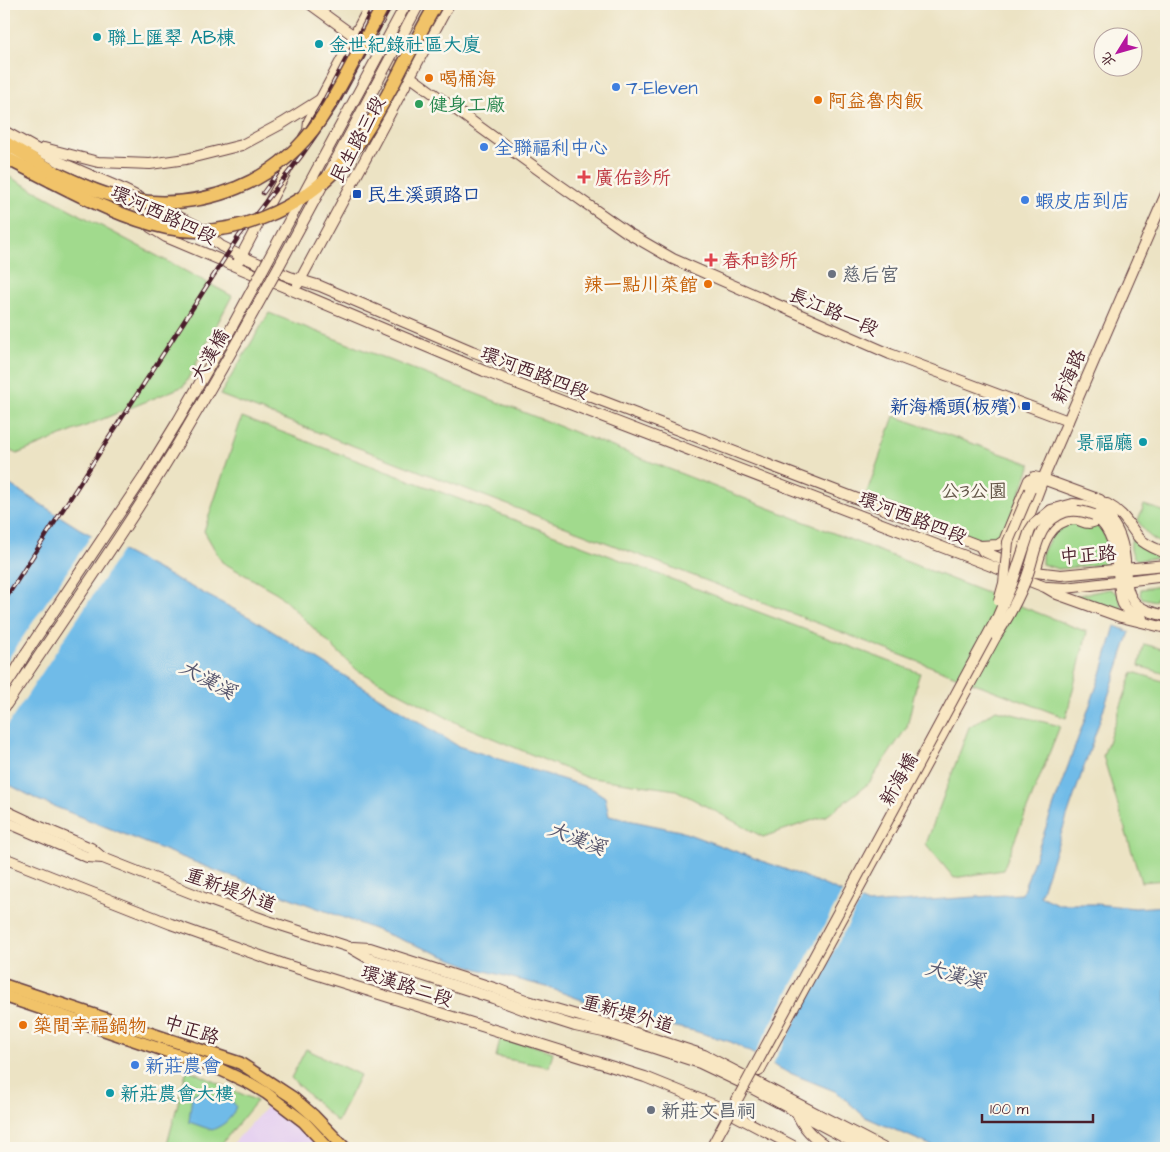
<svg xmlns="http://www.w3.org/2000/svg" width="1170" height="1152" font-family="'Architects Daughter','LXGW WenKai TC',sans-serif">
<rect width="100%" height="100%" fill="#fbf7ec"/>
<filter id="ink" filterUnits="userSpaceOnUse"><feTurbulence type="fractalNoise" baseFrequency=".02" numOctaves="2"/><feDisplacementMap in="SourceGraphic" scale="10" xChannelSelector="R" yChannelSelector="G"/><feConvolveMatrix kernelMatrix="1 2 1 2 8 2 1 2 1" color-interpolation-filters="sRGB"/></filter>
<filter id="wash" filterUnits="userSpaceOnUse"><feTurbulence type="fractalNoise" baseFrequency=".0096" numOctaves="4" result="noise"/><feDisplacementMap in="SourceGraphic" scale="20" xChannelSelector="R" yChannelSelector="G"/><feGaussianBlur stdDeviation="1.12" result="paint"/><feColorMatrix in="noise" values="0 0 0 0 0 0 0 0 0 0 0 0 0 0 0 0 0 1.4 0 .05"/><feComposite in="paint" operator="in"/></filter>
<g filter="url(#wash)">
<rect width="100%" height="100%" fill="#ece3c4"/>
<path fill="#e6d2f0" d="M271,1102l31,23 21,23h-94z"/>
<g fill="#a1da8d" stroke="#767c5c">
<path d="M4,174l228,122 -48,90 -167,68 -13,-6z"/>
<path d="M269,313l818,319 -21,86 -846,-323z"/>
<path d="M894,416l137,48 -26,69 -9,9h-10l-120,-47z"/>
<path d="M242,417l678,256 -3,9 -10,45 -38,56 -41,32 -65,22 -87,-47 -91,-13 -126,-53 -102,-54 -80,-77 -55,-31 -18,-31z"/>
<path d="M1144,505l22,7v33c-13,-4 -22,-12 -28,-25z"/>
<path d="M1074,520c6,1 17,2 23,6 10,8 14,24 10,36l-3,2 -46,5 -16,-5v-10l12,-23z"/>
<path d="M1132,539l27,19 -22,2c-6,-4 -8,-15 -5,-21z"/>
<path d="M1162,586l-7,15 -13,-3 -2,-3 1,-6z"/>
<path d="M1110,589l8,5 6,20 -48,-18z"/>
<path d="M1144,644l22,6v24l-27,-8z"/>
<path d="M1133,672l33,10v198l-25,2 -38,-126z"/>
<path d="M996,710l64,16 -57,144 -49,8 -28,-34 43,-117z"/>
<path d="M501,1035l52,17 -4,15 -53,-10z"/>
<path d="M306,1049l54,26 -23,47 -46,-44z"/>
<path d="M187,1069l70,32 -39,47h-52z"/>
</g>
<g fill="#6fbbe8" stroke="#5c6d8a">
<path d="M4,481l76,48 171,89 207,128 135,43 12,8 4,19 71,15 126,46 62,27 154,-10 79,-220 14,-48 15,6 -90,264 17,8h39l39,4 31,-2v242h-223l-13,-3 -65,-28 -28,-25 -52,-21 -54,-29 -37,-11 -72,-16 -75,-28 -69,-18 -120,-46 -141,-52 -179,-71 -34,-18z"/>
<path d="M201,1091l10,7 12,-2 6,2 7,8c-4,13 -12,19 -24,24l-23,-8 3,-27z"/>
</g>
<g fill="#ece3c4">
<path d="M93,533l30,16 -119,182v-66z"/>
<path d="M843,891l19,8 -91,168 -18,-10z"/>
</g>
</g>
<g filter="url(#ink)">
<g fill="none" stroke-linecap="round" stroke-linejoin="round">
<defs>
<g id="secondary">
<path d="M310,4l251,182 67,47 45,26 217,95 178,67"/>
<path d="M4,131l56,31 58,25 79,39 24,20 20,10 49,21 30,9 152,65 508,195 3,5 31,14 21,7 26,3 105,-10"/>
<path d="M304,137l4,-6 1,-10 62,-117"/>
<path d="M44,148l54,14 52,2 36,-5 56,-14 41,-22 38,-24"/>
<path d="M4,150l17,9"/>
<path d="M114,200l58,25"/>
<path d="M150,227l16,10 318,134 502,193 59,23 12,7 64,23 45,11"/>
<path d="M239,260l59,-111"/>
<path d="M298,284l151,-280"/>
<path d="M1030,490l4,-13 9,2 57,21 8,9 4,10"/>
<path d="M1073,504c35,1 49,25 52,57 1,12 0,28 7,38 6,11 23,14 34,17"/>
<path d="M1107,504c17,9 21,20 32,34 7,8 18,11 27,15"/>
<path d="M1094,515c22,18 22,40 25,67 1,7 1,15 4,22 4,8 12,10 19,14"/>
<path d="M980,546l18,-1 6,-4 25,-61"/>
<path d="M1012,572l6,-27 25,-66 123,-285"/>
<path d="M1035,572c6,-21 11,-51 39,-53 5,0 9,4 15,4 3,0 8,-3 11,-3"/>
<path d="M1048,587l18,1 100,-12"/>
<path d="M4,691l22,-38"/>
<path d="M4,810l32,15 55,23 12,10"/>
<path d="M4,821l83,36 16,1 101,40 64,23 81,26 19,11 125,40 32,12 50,16 33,7 92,30 44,21 120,64"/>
<path d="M4,858l167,66 112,40 362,113 74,30 78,41"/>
<path d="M353,947l17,1 127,41 31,12 83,24 93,30 179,93"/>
<path d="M759,1071l237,-435"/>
<path d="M797,1113c6,16 19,27 33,35"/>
</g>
<g id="primary">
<path d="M4,985l236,78 52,34 22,19 31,32"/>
<path d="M4,996l215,73 32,15 15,9 38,29 24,26"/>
</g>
<g id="highway">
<path d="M4,142l52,31"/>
<path d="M4,157l47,24"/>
</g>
</defs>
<use href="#secondary" stroke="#623c42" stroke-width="12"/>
<use href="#primary" stroke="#623c42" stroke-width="14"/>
<use href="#highway" stroke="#623c42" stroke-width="15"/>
<use href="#secondary" stroke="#f9e7c3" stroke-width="10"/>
<use href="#primary" stroke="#f1c369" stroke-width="11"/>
<use href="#highway" stroke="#f1c369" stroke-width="12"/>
<defs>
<g id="rail">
<path d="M263,193l34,-47 24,-40 54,-102"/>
<path d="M4,601l235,-365 63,-81 36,-52 54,-99"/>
</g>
</defs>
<use href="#rail" stroke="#4a1f2b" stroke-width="4.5"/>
<use href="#rail" stroke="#fbf7ec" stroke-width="2.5" stroke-dasharray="8" stroke-linecap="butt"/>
<defs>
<g id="secondary-bridge">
<path d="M999,601l5,-18 4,-41 22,-52"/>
<path d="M996,636c12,-18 22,-37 30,-57 10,-24 9,-57 39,-67 10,-3 19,-1 29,3"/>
<path d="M26,653l117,-175 35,-57 55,-96 173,-321"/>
<path d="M4,708c61,-92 126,-183 182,-278 83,-140 157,-284 233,-426"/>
<path d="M711,1148l287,-532 14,-32 18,-54 4,-6 17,-14 22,-6"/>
</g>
<g id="highway-bridge">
<path d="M56,173c24,11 48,23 75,27 74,11 146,-17 189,-80 24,-36 43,-78 64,-116"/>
<path d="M51,181c37,19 75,38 116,47 64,13 135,-19 177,-67 21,-23 36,-53 51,-80 13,-26 27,-52 41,-77"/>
</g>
</defs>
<use href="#secondary-bridge" stroke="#623c42" stroke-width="12" stroke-linecap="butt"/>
<use href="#highway-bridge" stroke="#623c42" stroke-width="15" stroke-linecap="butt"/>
<use href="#secondary-bridge" stroke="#f9e7c3" stroke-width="10"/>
<use href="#highway-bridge" stroke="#f1c369" stroke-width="12"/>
</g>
</g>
<g fill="#0f9aa8" stroke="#fbf7ec" stroke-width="2">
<circle cx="97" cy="37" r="5"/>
<circle cx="319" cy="44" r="5"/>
<circle cx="1143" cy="442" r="5"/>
<circle cx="110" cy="1093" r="5"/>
</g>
<g fill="#e8710a" stroke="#fbf7ec" stroke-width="2">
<circle cx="429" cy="78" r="5"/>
<circle cx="818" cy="100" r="5"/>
<circle cx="708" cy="284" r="5"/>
<circle cx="23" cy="1025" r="5"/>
</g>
<g fill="#3f7fe0" stroke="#fbf7ec" stroke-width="2">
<circle cx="616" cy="87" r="5"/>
<circle cx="484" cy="147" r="5"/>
<circle cx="1025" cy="200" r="5"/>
<circle cx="135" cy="1065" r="5"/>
</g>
<circle fill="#2e9e5b" stroke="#fbf7ec" stroke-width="2" cx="419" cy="104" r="5"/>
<g fill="#e0444e" stroke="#fbf7ec" stroke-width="2">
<path d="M581.5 169.5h5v5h5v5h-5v5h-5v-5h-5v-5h5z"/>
<path d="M708.5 252.5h5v5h5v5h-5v5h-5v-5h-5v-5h5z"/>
</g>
<g fill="#1a4fb4" stroke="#fbf7ec" stroke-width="2">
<rect x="352" y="189" width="10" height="10" rx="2.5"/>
<rect x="1021" y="401" width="10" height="10" rx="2.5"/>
</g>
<g fill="#6b7280" stroke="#fbf7ec" stroke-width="2">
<circle cx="832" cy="274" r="5"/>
<circle cx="651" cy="1110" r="5"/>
</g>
<g text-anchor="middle" stroke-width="5" stroke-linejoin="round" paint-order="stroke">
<g font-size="19" fill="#0d838f" stroke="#fbf7ec" text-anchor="start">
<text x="107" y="44">聯上匯翠 AB棟</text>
<text x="329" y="51">金世紀錄社區大廈</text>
<text x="1133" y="449" text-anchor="end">景福廳</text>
<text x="120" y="1100">新莊農會大樓</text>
</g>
<g font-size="19" fill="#c56008" stroke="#fbf7ec" text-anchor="start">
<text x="439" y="85">喝桶海</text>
<text x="828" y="107">阿益魯肉飯</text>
<text x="698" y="291" text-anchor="end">辣一點川菜館</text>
<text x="33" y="1032">築間幸福鍋物</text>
</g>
<g font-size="19" fill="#366cbe" stroke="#fbf7ec" text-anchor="start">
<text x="626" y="94">7-Eleven</text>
<text x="494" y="154">全聯福利中心</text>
<text x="1035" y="207">蝦皮店到店</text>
<text x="145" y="1072">新莊農會</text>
</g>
<g font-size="19" fill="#27864d" stroke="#fbf7ec" text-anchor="start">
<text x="429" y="111">健身工廠</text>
</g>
<g font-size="19" fill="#4a1f2b" stroke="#fbf7ec">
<text transform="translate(357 139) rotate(-62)" y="7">民生路三段</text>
<text transform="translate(164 214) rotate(25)" y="7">環河西路四段</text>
<text transform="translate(834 311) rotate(23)" y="7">長江路一段</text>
<text transform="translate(209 355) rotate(-60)" y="7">大漢橋</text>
<text transform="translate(535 372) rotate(21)" y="7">環河西路四段</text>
<text transform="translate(1068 376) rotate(-67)" y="7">新海路</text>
<text transform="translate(913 517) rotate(21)" y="7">環河西路四段</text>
<text transform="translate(1088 554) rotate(-4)" y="7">中正路</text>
<text transform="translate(898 779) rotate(-61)" y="7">新海橋</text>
<text transform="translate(231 889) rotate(20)" y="7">重新堤外道</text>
<text transform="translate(407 985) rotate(18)" y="7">環漢路二段</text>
<text transform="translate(628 1013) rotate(16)" y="7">重新堤外道</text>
<text transform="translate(192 1029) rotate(18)" y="7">中正路</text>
</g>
<g font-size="19" fill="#be3a42" stroke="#fbf7ec" text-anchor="start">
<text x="595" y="184">廣佑診所</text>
<text x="722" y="267">春和診所</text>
</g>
<g font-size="19" fill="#164399" stroke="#fbf7ec" text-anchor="start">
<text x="367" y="201">民生溪頭路口</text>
<text x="1016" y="413" text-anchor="end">新海橋頭(板殯)</text>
</g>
<g font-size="19" fill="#5b616d" stroke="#fbf7ec" text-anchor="start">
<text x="842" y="281">慈后宮</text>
<text x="661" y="1117">新莊文昌祠</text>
</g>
<g font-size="19" fill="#645748" stroke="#fbf7ec">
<text x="974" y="497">公3公園</text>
</g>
<g font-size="20" font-style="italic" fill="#57566d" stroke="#fbf7ec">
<text transform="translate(208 679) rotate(28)" y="7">大漢溪</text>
<text transform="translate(577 838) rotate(21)" y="7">大漢溪</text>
<text transform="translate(955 974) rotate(14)" y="7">大漢溪</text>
</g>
</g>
<rect width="1170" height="1152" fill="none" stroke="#fbf7ec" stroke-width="20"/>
<g transform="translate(1118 52) rotate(233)"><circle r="24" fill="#fbf7ec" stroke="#b4a19f"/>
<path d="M0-4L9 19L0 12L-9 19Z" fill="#b5179e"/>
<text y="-8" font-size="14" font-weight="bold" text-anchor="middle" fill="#4a1f2b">北</text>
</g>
<path d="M982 1114v8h111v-8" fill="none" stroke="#4a1f2b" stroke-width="2.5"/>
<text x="990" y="1114" font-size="15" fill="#4a1f2b" stroke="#fbf7ec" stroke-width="4" paint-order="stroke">100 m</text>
</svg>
